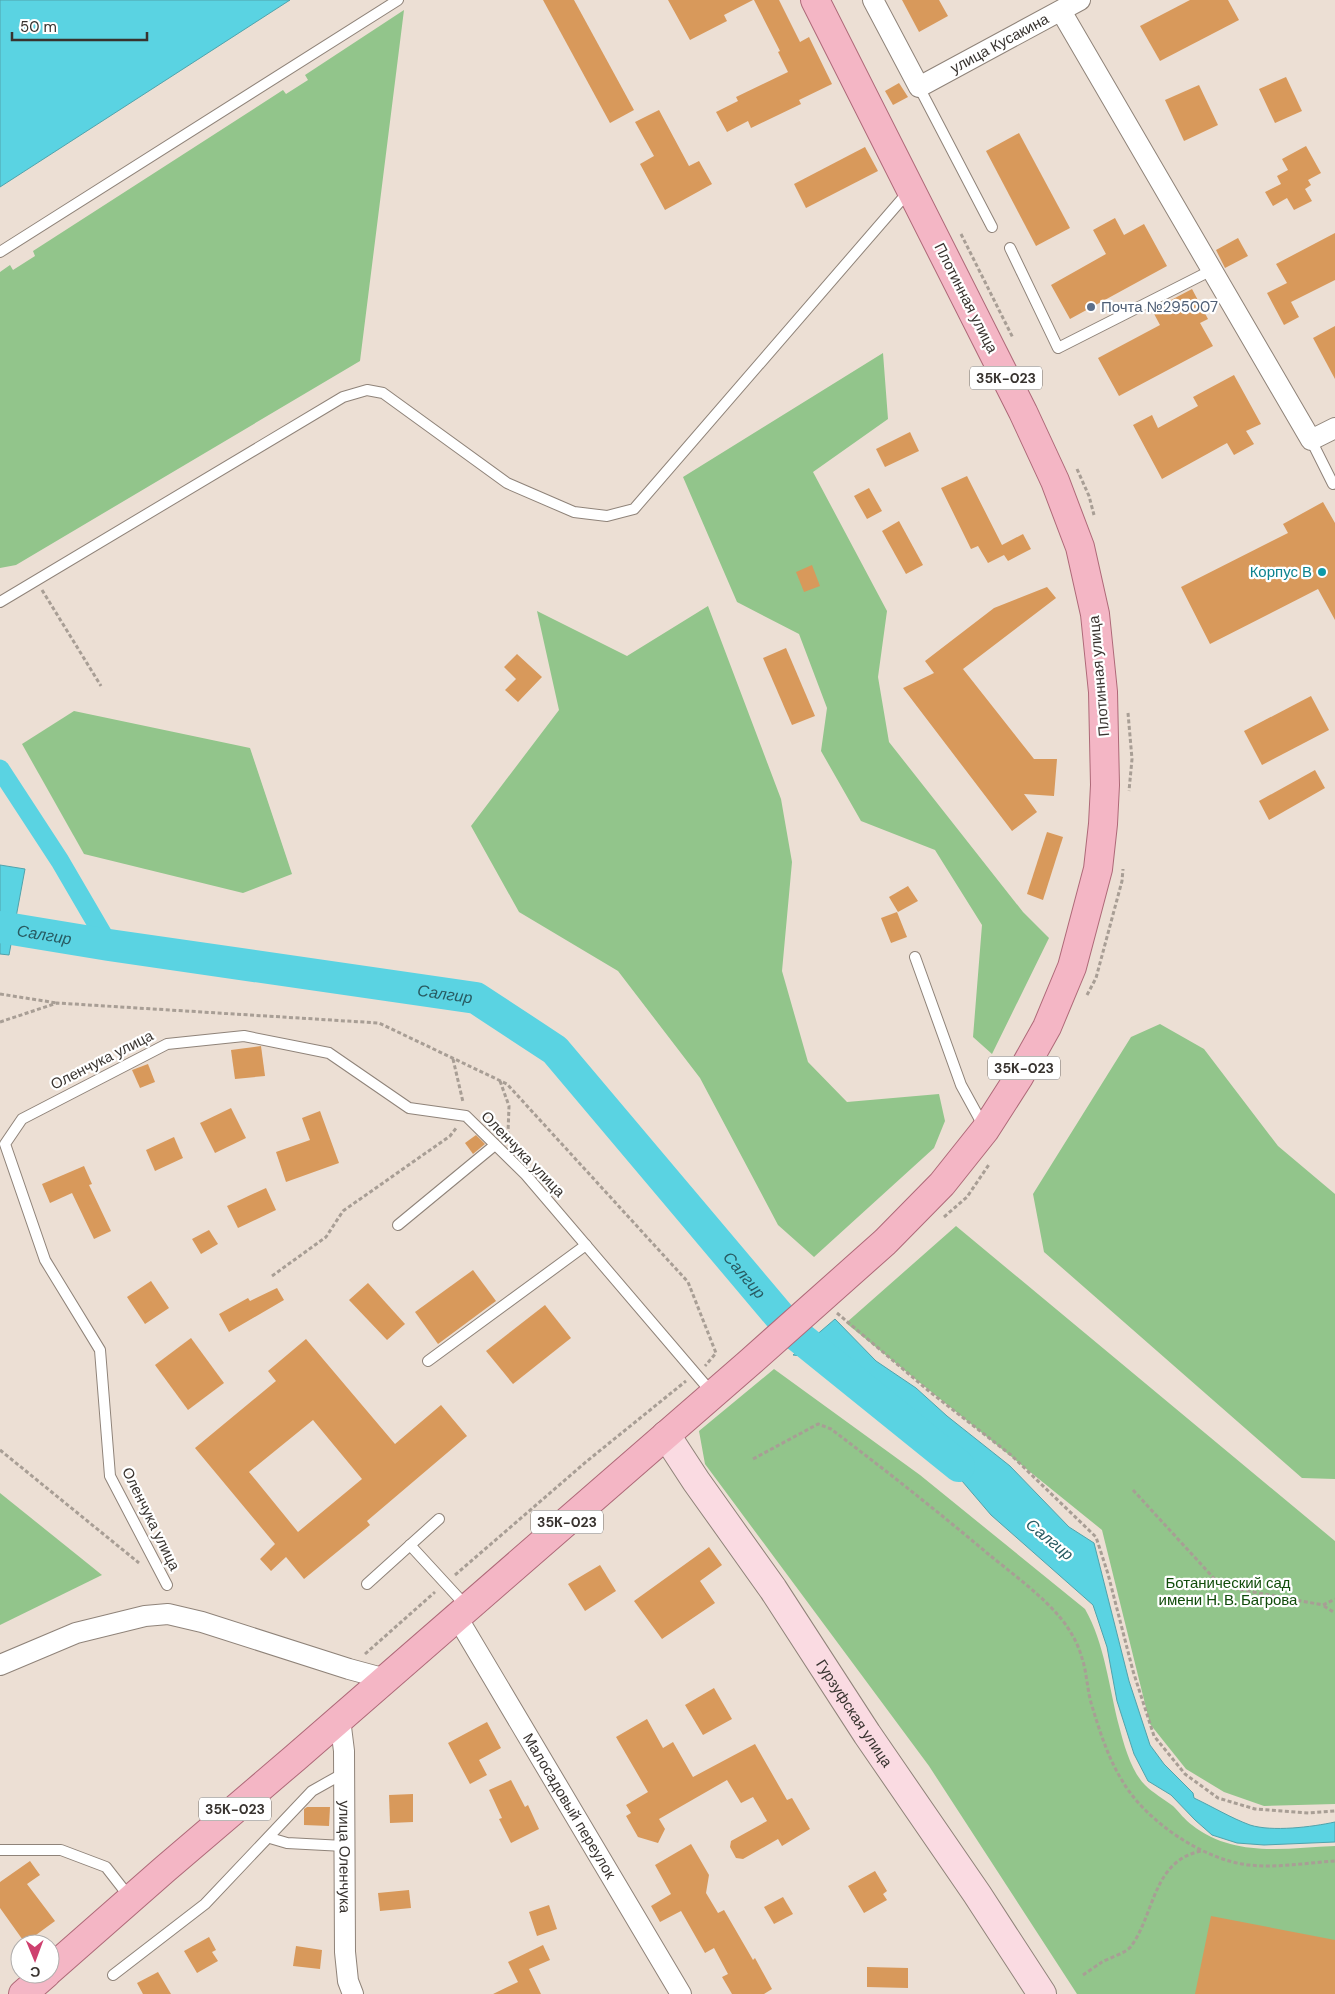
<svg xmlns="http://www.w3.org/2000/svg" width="1335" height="1994" font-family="'DM Sans',sans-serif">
<rect width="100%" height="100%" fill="#ecdfd4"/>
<g fill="#92c58b">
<path d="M404,10l-44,351 -344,204 -16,3v-296l10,-7 3,5 22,-14 -2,-5 250,-161 3,4 22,-14 -3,-5z"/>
<path d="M883,353l5,66 -75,53 74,139 -9,66 11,65 134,170 26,26 -57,116 -19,-17 9,-112 -47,-75 -74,-29 -40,-70 6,-43 -28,-74 -62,-32 -54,-125z"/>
<path d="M708,606l73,193 11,63 -10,109 26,91 39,40 92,-8 6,27 -11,27 -120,109 -36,-32 -78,-147 -82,-107 -99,-59 -48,-86 88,-116 -22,-99 90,45z"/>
<path d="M74,711l176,37 42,126 -49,19 -159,-39 -62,-110z"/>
<path d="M1160,1024l44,25 74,97 57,48v285l-33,-1 -258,-226 -11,-58 98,-157z"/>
<path d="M956,1226l379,315v263l-71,2 -40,-14 -38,-23 -36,-45 -48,-194 -256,-207z"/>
<path d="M774,1369l146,106 165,134c20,35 24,79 34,117 5,19 12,45 26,59 8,8 19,14 28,21 6,6 12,14 19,19 42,33 93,23 143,21v148h-258l-148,-228 -224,-302 -6,-33z"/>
<path d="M0,1493l102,82 -102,50z"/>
</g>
<g fill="#5ad3e2" stroke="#50a3ac">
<path d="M0,0h290l-290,187z"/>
<path d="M0,865l25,4 -16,86 -9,-1z"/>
<path d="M835,1319l41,42 40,27 31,28 63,50 59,61 25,16 35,138 21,64 14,19 29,29 1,5c19,9 37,20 56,27 22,7 62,2 85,-3v20l-71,3 -27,-2 -25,-8 -17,-15 -24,-25 -23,-14 -14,-27 -17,-53 -10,-54 -14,-42 -102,-90 -104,-122 -59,-34 -35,-4z"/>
</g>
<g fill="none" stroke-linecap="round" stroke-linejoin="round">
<path stroke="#5ad3e2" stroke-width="19" d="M0,769l60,92 49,84"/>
<path stroke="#5ad3e2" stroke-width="32" id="s1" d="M0,927l109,18 367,53 79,52 238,282 166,134"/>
</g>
<g fill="#d8995b" fill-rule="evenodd">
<path d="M543,0h31l60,110 -24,13z"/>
<path d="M668,0h85l-29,15 3,6 -37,19z"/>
<path d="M754,0h25l21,42 9,-5 23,47 -33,16 2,4 -50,24 -3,-7 -21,11 -11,-20 22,-11 -2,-4 52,-25 -10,-20 2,-1z"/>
<path d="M902,0h37l9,16 -29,16z"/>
<path d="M1190,0h38l11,20 -79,41 -20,-35z"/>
<path d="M1286,77l16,34 -27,12 -16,-34z"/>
<path d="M899,83l9,14 -15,8 -8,-14z"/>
<path d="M1199,85l19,40 -34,16 -19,-41z"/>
<path d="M659,110l30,56 10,-5 13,23 -47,26 -25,-46 14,-8 -19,-34z"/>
<path d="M1019,133l51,95 -34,18 -50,-95z"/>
<path d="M1306,146l15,27 -13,7 3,5 -6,4 7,12 -18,9 -7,-12 -14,8 -8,-14 16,-8 -4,-8 11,-6 -6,-11z"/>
<path d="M865,147l13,24 -72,37 -12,-24z"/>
<path d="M1115,218l9,17 20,-11 23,42 -97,53 -19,-34 55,-31 -13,-24z"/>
<path d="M1335,233v47l-44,22 8,15 -15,8 -17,-32 20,-10 -11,-19z"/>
<path d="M1238,238l10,18 -23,12 -9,-18z"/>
<path d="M1192,289l16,30 -8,4 13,23 -94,50 -21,-38 62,-33 -8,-15z"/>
<path d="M1335,326v53l-22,-41z"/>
<path d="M1234,375l27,49 -15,7 8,13 -20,11 -7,-12 -65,36 -29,-54 19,-10 6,13 40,-22 -5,-9z"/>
<path d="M910,432l9,19 -34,16 -9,-18z"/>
<path d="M967,476l35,69 21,-11 8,15 -23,12 -4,-6 -16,8 -10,-17 -7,3 -30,-61z"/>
<path d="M869,488l13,23 -15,8 -13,-23z"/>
<path d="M1323,502l12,21v97l-17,-31 -108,55 -29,-57 107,-54 -5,-9z"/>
<path d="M899,521l24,44 -17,9 -24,-43z"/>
<path d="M812,565l8,21 -16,6 -8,-20z"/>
<path d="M1047,587l9,11 -93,71 71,90h23l-3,37 -30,-2 13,18 -25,19 -109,-143 31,-15 -9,-12 69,-53z"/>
<path d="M786,648l29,68 -23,9 -29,-67z"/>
<path d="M517,654l25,23 -24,25 -13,-12 11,-11 -12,-12z"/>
<path d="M1311,696l18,34 -67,35 -18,-34z"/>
<path d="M1315,770l10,18 -56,32 -10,-19z"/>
<path d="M1047,832l16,5 -20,63 -16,-6z"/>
<path d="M908,886l10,15 -20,11 -9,-15z"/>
<path d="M897,912l10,25 -16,6 -10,-25z"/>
<path d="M261,1046l4,30 -30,3 -4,-29z"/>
<path d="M148,1064l7,18 -15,6 -8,-18z"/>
<path d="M231,1108l15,30 -31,15 -15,-30z"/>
<path d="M320,1111l19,52 -53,19 -10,-30 34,-12 -8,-22z"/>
<path d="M476,1135l9,9 -12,10 -8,-11z"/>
<path d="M174,1137l9,21 -28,13 -9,-21z"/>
<path d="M84,1166l8,18 -3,1 22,46 -17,8 -22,-46 -22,10 -8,-19z"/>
<path d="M266,1188l10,22 -38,18 -11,-22z"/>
<path d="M209,1230l9,14 -17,10 -9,-15z"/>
<path d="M473,1270l23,31 -58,43 -23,-32z"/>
<path d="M151,1281l18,27 -24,16 -18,-27z"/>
<path d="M368,1283l37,41 -18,16 -38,-40z"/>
<path d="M277,1288l7,12 -55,32 -10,-18 29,-16 2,3z"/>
<path d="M545,1305l26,33 -58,46 -27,-33z"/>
<path d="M191,1338l33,45 -36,27 -33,-45z"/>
<path d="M306,1339l89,105 46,-39 26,31 -100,85 3,4 -66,54 -18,-22 -15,14 -11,-12 15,-15 -80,-96 81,-67 -8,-10zM313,1420l49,59 -64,53 -49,-60z"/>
<path d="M709,1547l13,18 -22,16 15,22 -53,36 -28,-38z"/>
<path d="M600,1565l16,26 -31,20 -17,-27z"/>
<path d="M714,1688l18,31 -29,16 -18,-30z"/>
<path d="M647,1719l16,29 10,-6 20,35 62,-33 32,56 5,-2 18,31 -28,17 -4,-7 -35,20 -7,-1 -6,-11 1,-6 36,-20 -14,-24 -12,6 -14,-23 -68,39 6,10 -7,14 -20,-6 -12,-21 5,-3 -5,-8 22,-13 -32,-55z"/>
<path d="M487,1722l14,26 -22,12 8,15 -17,9 -22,-41z"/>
<path d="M511,1780l14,27 3,-2 11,24 -28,14 -12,-24 3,-1 -13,-28z"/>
<path d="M413,1794v28l-23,1 -1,-28z"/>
<path d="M307,1807h23l-1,19 -25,-1v-16z"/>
<path d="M691,1844l18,31 -3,18 12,20 6,-3 29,50 2,-2 17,31 -8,5h-32l-10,-17 6,-3 -14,-26 -9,5 -24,-42 -21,11 -9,-16 20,-12 -16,-29z"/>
<path d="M30,1861l10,14 -13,9 28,37 -30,22 -25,-35v-26z"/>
<path d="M875,1871l12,20 -4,3 4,6 -23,13 -16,-27z"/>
<path d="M409,1890l2,18 -31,3 -2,-18z"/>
<path d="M783,1897l10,17 -19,10 -10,-17z"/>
<path d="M549,1905l8,24 -20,7 -8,-24z"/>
<path d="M1211,1916l124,24v54h-140z"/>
<path d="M209,1937l7,13 -4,2 6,9 -21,12 -13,-22z"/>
<path d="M543,1945l7,15 -21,9 12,25h-48l25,-12 -10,-20z"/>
<path d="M296,1946l26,4 -2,19 -27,-3z"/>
<path d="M867,1967l41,1v20l-41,-1z"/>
<path d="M158,1972l13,22h-28l-6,-11z"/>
</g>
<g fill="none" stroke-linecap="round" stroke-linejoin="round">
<defs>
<g id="lane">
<path d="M919,87l73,140"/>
<path d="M1010,248l48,100 154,-78"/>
<path d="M0,252l398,-252"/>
<path d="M1311,440l22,44 2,-1"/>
<path d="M0,602l343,-205 24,-7 16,3 124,90 67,29 33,4 27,-7 275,-318"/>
<path d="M915,957l46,128 23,42"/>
<path d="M398,1225l97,-80"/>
<path d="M428,1361l158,-116"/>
<path d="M410,1545l57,62"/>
<path d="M367,1584l72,-65"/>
<path d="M167,1585l-57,-109 -10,-126 -55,-90 -40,-116 17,-25 145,-75 77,-8 85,17 80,55 57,8 60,59 187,219"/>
<path d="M270,1838l17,5 57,3"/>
<path d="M0,1850h61l45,17 25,32"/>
<path d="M113,1975l92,-71 107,-113 32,-18"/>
</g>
<g id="street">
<path id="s2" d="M873,0l46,87 161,-87"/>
<path d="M1061,11l250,429 24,-12"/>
<path id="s3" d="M457,1617l224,377"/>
<path d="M0,1665l76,-32 69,-17 23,-2 34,8 147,47 37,10"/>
<path id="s4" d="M340,1719l4,32 1,201 3,29 5,13"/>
</g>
<g id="secondary">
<path id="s5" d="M666,1435l30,46 77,108 94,145 110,160 65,100"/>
</g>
<g id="primary">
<path d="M50,1970l115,-101 130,-111 454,-395 136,-121 57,-58 43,-54 34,-53 28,-50 25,-60 26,-98 5,-45 2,-39 -2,-93 -8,-78 -15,-67 -25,-66 -32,-69 -208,-412"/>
<path d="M23,1994l23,-20"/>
</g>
</defs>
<use href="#lane" stroke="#8f8379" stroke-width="12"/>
<use href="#street" stroke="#8f8379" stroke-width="22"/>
<use href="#secondary" stroke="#8f8379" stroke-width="30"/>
<use href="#primary" stroke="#ae6978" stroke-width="30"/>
<g stroke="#a89e95" stroke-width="3" stroke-dasharray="4 2.5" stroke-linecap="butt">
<path d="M961,234l52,104"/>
<path d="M1077,469l12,27 5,19"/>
<path d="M42,590l59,96"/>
<path d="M1128,713l4,46 -3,32"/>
<path d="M0,994l57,9"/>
<path d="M1087,995l9,-17 26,-97 1,-12"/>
<path d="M0,1022l57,-19 322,20 128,61 181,198 28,71 -11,13"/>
<path d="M453,1059l10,43"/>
<path d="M500,1081l9,25 -1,27 -4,3"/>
<path d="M944,1217l23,-20 23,-34"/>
<path d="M272,1276l54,-39 17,-26 107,-75 7,-9"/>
<path d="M837,1313l93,79 81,63 85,82 12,37 25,97 21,65 31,38 33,24 37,11 54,4 26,-2"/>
<path d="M0,1450l139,113"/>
<path d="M753,1459l65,-35 13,5c53,40 105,81 156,124 22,18 53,41 71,62 10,11 20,28 24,43 5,15 5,32 10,48 8,26 16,52 31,76 23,39 80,78 126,83 28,3 57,-2 86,-4"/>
<path d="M1133,1490l88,96 102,19 12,-6"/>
<path d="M455,1575l132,-114 99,-80"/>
<path d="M1324,1606l11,7"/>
<path d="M365,1654l70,-62"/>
<path d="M1083,1975c6,-4 13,-9 19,-13 9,-5 25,-9 30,-17 23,-33 21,-84 69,-94"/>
</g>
<use href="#lane" stroke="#fff" stroke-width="10"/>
<use href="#street" stroke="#fff" stroke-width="20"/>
<use href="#secondary" stroke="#fadbe2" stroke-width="28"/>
<use href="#primary" stroke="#f4b6c5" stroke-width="28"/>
</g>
<circle fill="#5c6f8a" stroke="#fff" stroke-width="2" cx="1091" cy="307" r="5"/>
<circle fill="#0f9aa8" stroke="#fff" stroke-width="2" cx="1322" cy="572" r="5"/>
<g text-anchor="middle" stroke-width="4.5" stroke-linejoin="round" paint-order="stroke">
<g fill="#fff" stroke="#74706d" stroke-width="1">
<rect x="970" y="366.5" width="72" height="23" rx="4"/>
<rect x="988" y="1056.5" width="72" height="23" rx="4"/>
<rect x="531" y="1510.5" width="72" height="23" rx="4"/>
<rect x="199" y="1797.5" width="72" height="23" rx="4"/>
</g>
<g font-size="14" font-weight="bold" fill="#38332f">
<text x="1006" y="383">35К-023</text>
<text x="1024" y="1073">35К-023</text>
<text x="567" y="1527">35К-023</text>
<text x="235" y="1814">35К-023</text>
</g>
<g font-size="15" fill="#38332f" stroke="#fff">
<text dy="5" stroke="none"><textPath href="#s2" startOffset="190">улица Кусакина</textPath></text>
<text transform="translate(966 298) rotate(63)" y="5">Плотинная улица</text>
<text transform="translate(1099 676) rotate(-95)" y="5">Плотинная улица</text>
<text transform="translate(102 1060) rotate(-27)" y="5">Оленчука улица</text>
<text transform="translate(523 1154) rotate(46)" y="5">Оленчука улица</text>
<text transform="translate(151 1519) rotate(64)" y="5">Оленчука улица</text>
<text dy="5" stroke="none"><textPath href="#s5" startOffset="336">Гурзуфская улица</textPath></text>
<text dy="5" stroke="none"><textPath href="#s3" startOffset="220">Малосадовый переулок</textPath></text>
<text dy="5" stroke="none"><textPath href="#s4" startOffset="138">улица Оленчука</textPath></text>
</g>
<g font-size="15" fill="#4e5e75" stroke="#fff" text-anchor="start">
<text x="1101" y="312">Почта №295007</text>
</g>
<g font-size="15" fill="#0d838f" stroke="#fff" text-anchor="end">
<text x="1312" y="577">Корпус В</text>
</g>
<g font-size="15" fill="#114c0b" stroke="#fff">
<text x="1228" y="1588">Ботанический сад<tspan x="1228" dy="17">имени Н. В. Багрова</tspan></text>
</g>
<g font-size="16" font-style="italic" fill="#285b62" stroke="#fff">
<text dy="6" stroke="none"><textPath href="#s1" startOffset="45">Салгир</textPath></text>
<text dy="6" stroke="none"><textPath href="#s1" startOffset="450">Салгир</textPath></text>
<text dy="6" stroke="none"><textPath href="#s1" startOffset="870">Салгир</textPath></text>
<text transform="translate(1050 1539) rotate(39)" y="6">Салгир</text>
</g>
</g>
<g transform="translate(35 1959) rotate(179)"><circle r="24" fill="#ffffff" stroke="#afadac"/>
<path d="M0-4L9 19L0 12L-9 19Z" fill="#ce406f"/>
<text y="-8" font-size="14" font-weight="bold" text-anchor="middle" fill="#38332f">С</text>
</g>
<path d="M12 32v8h135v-8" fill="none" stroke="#38332f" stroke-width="2.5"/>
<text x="20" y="32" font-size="15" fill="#38332f" stroke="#ffffff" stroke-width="4" paint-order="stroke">50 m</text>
</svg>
